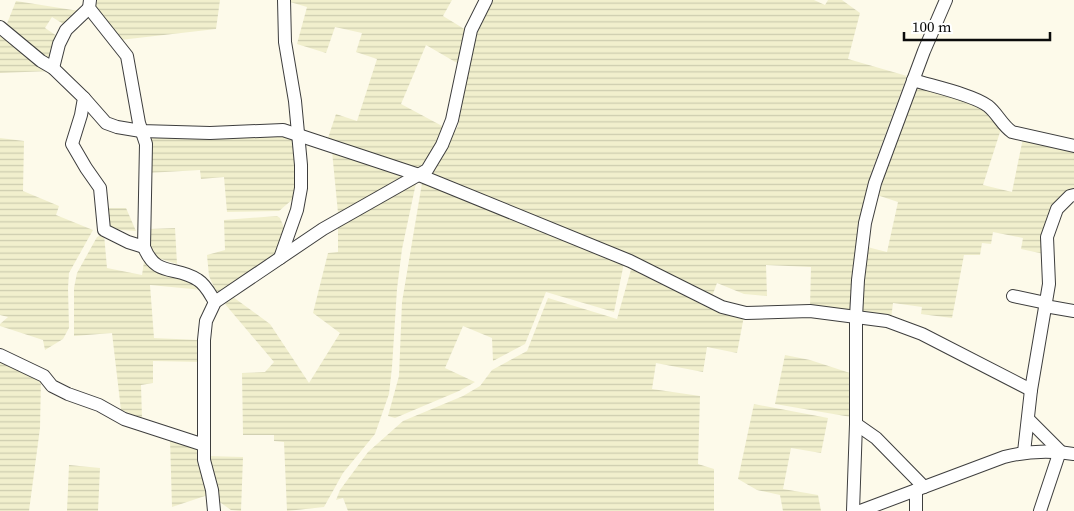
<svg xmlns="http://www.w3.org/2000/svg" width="1074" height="511" font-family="'Source Serif 4',serif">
<defs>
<pattern id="farmland-rules" width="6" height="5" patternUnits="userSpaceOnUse" patternTransform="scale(1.25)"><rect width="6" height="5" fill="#f1efcd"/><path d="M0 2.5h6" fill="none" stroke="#cdccaf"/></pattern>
</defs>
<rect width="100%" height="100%" fill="#fdfaea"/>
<g fill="url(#farmland-rules)">
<path d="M96,0h124l-4,29 -96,11 -24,-32z"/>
<path d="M290,0h162l-9,16 23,14 -9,33 -31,-18 -25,59 43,23 -19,38 -8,6 -90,-30 9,-27 21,7 20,-62 -21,-7 6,-19 -27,-6 -9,26 -29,-9 10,-37 -17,-5z"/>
<path d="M493,0h321l11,5 3,-5h14l18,13 -12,46 59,17 -36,97 -12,65 -7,69 -5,6 -37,-6 1,-40 -45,-2 1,31 -23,-2 -27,-11 -6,16 -279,-123 -2,-6 28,-44 17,-94z"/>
<path d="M16,1l63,10 -14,14 -13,-8 -7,11 12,8 -7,25 -44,-35z"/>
<path d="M0,32l50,39 -50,2z"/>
<path d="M916,84l60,18 25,27 -18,56 29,7 11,-54 47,11 4,4v38l-19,16 -11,47 -23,-5 2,-11 -30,-6 -2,12 -9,-1 -2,12h-16l-12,63 -31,-4 1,-7 -29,-4 -2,16 -28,-5 -2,-4 6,-63 20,5 11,-50 -21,-7z"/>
<path d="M287,134l7,4 2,36 -3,25 -14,12 -52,1 -3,-35 -23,2 -1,-9 -53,3 1,-35 6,-3 46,4z"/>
<path d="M0,138l24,3 -1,50 36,15 -3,9 37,15 -24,43 -1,15 1,40 -6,11 -18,11 -2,-10 -43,-14v-2l8,-7 -8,-2z"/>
<path d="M332,151l77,26 -71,36z"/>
<path d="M416,183l-14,66 -5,40 -5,78 -3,27 -14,40 -32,39 -19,34 -37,4 -3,-69 -10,-1v-6h-31l-1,-62 23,-1 9,-10 -49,-58 8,-7 37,27 39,59 31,-50 -27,-20 15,-60 10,-1v-29z"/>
<path d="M422,183l202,80 -10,49 -68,-20 -21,52 -32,17 -1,-23 -29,-12 -18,42 30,14 -16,9 -64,27 -7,-2 11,-40 3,-74z"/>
<path d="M106,208h20l10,23 -28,-2z"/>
<path d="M277,216l3,2 5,12 -10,26 -57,40 -9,-20 -2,-21 18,-5 -1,-30z"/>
<path d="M175,228l2,36 -22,-7 -5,-10v-18z"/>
<path d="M104,234l3,34 35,7 2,-13 11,6 39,12 9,10 -53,-5 4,53 44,2 2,22 -47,-1v22l-12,2 1,33 -21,-8 -9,-77 -38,3v-48l3,-15 20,-36z"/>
<path d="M632,266l112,50 -7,37 -30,-6 -4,25 -47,-9 -4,26 48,7 -2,68 16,5v42h-366l-5,-13 -7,2 4,-10 28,-38 35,-31 60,-25 17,-10 12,-16 35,-19 21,-53 69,21z"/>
<path d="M785,355l25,5 40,13 1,44 -76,-13z"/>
<path d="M0,360l41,18 -1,50 -11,83h-29z"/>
<path d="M754,404l74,14 -7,35 -30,-5 -8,41 35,6 3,16h-38l-3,-16 -23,-5 -19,-11z"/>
<path d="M170,439l31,8 7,48 -36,12z"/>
<path d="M207,456l36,1 -2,54 -10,-1 -13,-9z"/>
<path d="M69,465l31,3 -2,43h-31z"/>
</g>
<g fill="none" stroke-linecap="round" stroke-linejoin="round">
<defs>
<g id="minor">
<path d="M90,0l-1,8 38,48 12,67 7,21 -2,103c12,31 32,18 54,33 8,5 12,14 17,22"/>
<path d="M0,27l41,34 12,7 31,30 -3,17 -9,29 14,24 14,20 4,42 24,12 16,5"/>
<path d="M53,68l6,-24 7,-14 23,-22"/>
<path d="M913,80c19,6 61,15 75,26 9,7 14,19 24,26l62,14"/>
<path d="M84,98l22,25 11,4 24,4 69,2 73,-3 136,45 211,86 92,46 24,6 64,-2 77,10 35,13 109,56"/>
<path d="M280,258l17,-48 4,-22v-23l-6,-64 -10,-59 -1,-42"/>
<path d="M1013,296l33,7"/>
<path d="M1045,306l29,5"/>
<path d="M0,355l44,21 8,10 16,8 31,11 25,14 80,26"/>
<path d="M1028,419l32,32 -20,60"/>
<path d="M856,424l20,14 48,49"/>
<path d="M1024,452l7,-62 18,-106 -2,-47 10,-28 13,-13 4,-1"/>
<path d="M214,511l-2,-21 -8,-30v-120l2,-19 9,-19 108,-73 104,-59 15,-25 10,-25 19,-90 15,-30"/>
<path d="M853,511l3,-87v-107l2,-37 7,-57 10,-40 49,-132 22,-51"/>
<path d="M860,511l144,-54c23,-6 46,-7 70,-3"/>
<path d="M916,511v-21"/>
</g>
</defs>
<use href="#minor" stroke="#3e3e3e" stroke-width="14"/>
<use href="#minor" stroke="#fff" stroke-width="12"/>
</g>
<path d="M904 32v8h146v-8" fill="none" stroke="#0b0b0b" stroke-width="2.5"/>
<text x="912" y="32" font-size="15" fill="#0b0b0b" stroke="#ffffff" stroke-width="4" paint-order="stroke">100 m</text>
</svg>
